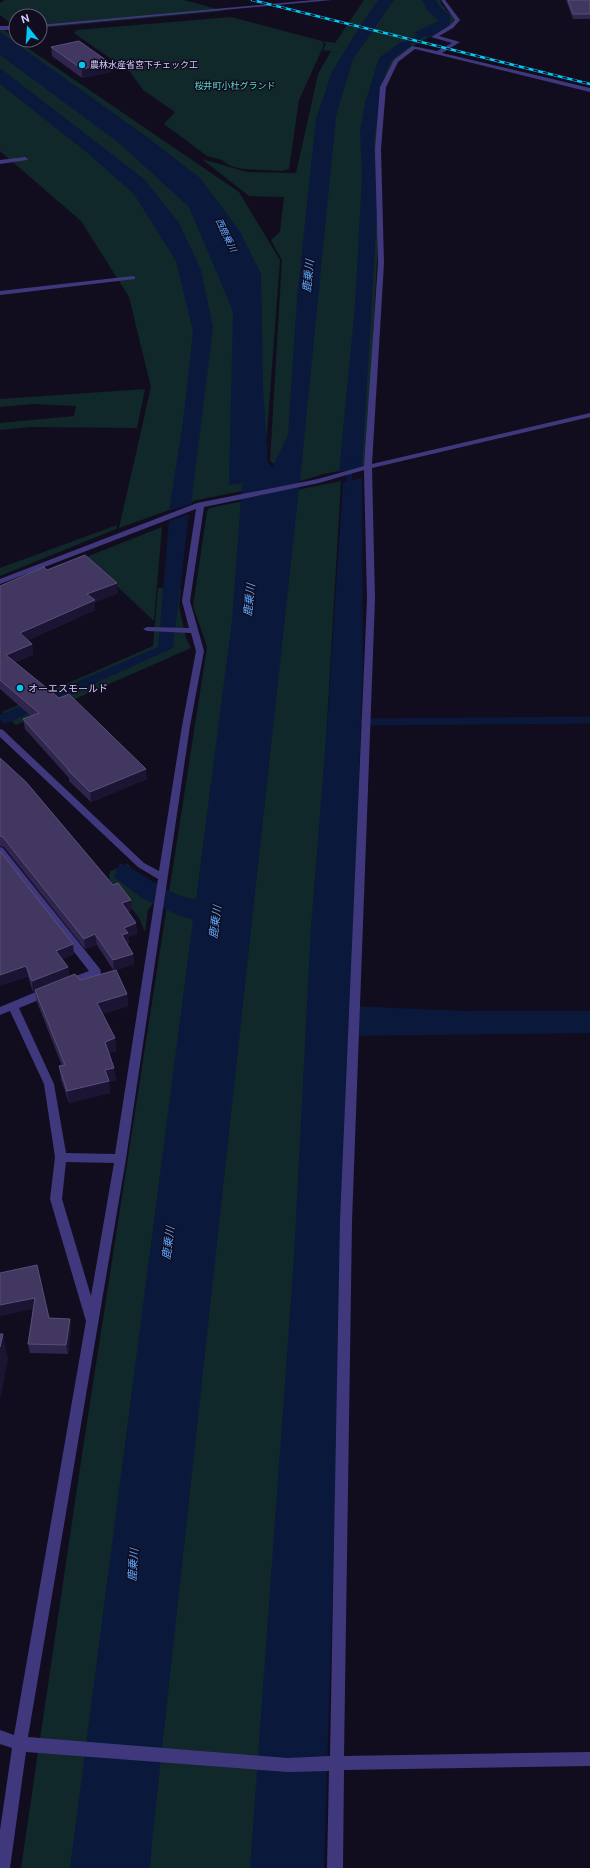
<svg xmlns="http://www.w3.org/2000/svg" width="590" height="1868" font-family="'DM Sans','Noto Sans JP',sans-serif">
<rect width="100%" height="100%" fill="#110d1f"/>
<g fill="#102829">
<path d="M5,0h179l40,11 -184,17v-12h-24v11l-16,-12v-12z"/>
<path d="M364,0h76l2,5 13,14 -6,8 -36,19 -18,14 -9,20 -6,30 -2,133 -12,223 -43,8 -22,7 -31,-20 12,-201 -11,-20 9,-8 4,-35 -35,-1 -47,-37 45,13 49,1 22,-99 13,-23 8,1 -16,-2 3,-6 -3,-3 12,2z"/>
<path d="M231,17l91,24 2,4 -25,55 -10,69 -7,2 -39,-2 -13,-3 -8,-6 -15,-4 -43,-32 11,-12 -32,-22 -13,-18 -56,-39 3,-3z"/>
<path d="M0,26l16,14 223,152 41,68 -13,174 -20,56 -50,10 -78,28 32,-141 -22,-90 -48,-76 -81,-70z"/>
<path d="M145,389l-8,39 -107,-1 -30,3v-7l74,-7 2,-10 -43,-2 -33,3v-8z"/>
<path d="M341,481l-80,1387h-240l60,-407 126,-814 -14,-41 14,-95 2,-3z"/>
<path d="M117,525l-1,4 -116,47v-8z"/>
<path d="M162,527l-8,94 -68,-64z"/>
<path d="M158,588l23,1 -2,17 7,32 5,10 -175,77 -14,-13 151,-66z"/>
<path d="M128,864l27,37 -7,9 -3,22 -6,-14 -30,-39 1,-8z"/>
</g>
<g fill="#0a183b">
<path d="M378,0h16l-41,59 -17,57 -34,345 -150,1380 -2,27h-80l123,-948 -15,-5 -36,-17 -28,-21 6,-14c25,10 48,34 76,36l36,-278 10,-136 5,-2 -18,2 4,-174 -44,-104 -71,-65 -118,-87v-23l147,105 53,41 39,52 22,44 2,114 5,75 4,5 16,-33 9,-136 19,-180 16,-47 18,-30z"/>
<path d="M422,0h14l3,6 11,9v10l-20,12 -17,-4 26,-12 -11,-10z"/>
<path d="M401,42l11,3 -19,14 -6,10 -7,33 -6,38 3,73 -15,254 -23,5 16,-166 7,-129 -2,-46 5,-28 14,-45z"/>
<path d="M0,68l144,111 35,44 22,47 12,58 -22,176 -22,7 14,-89 10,-90 -17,-71 -42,-67 -49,-43 -85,-67z"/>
<path d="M362,478l1,187 -12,341 115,5h124v22l-240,3 -26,832h-74l44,-611 17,-330 16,-201 16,-244z"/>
<path d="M189,514l-16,134 -168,76 -5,-4v-5l158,-68 11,-126z"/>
</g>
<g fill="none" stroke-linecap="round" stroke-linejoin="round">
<path stroke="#0a183b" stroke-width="4.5" d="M396,49l34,-18"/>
<path stroke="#0a183b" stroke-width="5.5" d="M349,491l1,-33"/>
<path stroke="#0a183b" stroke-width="7" d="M361,722l229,-2"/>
<g fill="#40387d" fill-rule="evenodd">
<path d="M314,0h18l-292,27v-2z"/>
<path d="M441,0h4l15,20 -7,8 -14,8 21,6 -18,11 148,35v4l-175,-43 -17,13 -12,25 -5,62 3,114 -12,201 218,-51v4l-218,51 3,131 -23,622 -8,535 246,-4v14l-246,4 -1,98h-16l2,-97 -41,1 -262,-20 -16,116h-10v-38l12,-82 -12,-4v-14l14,5 72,-414 -36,-122 5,-42 -11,-73 -34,-73 -10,4v-8l43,-18h8l1,3 -1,3 -32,13 35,76 12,69 49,1 43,-275 -20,-12 -138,-130v-8l3,1 141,133 15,8 23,-145 14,-75 -5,-18 -44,-2 -4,-2 4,-2 42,1 -7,-27 14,-92 -196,75v-5l197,-76 121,-24 46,-13 14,-203 -3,-114 5,-62 14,-27 18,-14 25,5 15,-8 -21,-6 18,-11 6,-6zM364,470l3,129 -27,622 -10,535 -42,2 -260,-21 98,-578 64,-433 14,-75 -14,-50 14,-94 115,-24zM66,1162l48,1 -23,133 -29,-97z"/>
<rect x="0" y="26" width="16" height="4"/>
<path d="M25,157l3,2 -1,1 -27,4v-4z"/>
<path d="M133,276l2,1v2l-135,16v-4z"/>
<path d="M0,847l3,1 97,121 1,3 -1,3 -30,12h-8l-1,-3 1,-3 27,-10 -89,-114z"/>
</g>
<defs>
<path id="rail" d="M252,0l338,84"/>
</defs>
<use href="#rail" stroke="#04c8f1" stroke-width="2.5"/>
<use href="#rail" stroke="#110d1f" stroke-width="1.5" stroke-dasharray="5" stroke-linecap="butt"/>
</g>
<g fill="#30264d">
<path d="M566,0h24v19h-17z"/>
<path d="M51,47l59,16 1,9 -29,6 -30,-22z"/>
<path d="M47,570l71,23 -23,9v8l-67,30 4,4 1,11 -18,7 132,117 -56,23 -22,-21v-3l-44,-49 -2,-10 8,-3 -31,-27v-103z"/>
<path d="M0,758l113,127 18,15v10l-3,2 8,11 1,11 -9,3 1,6 -2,1 6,10 1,10 -18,6 11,24 1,12 -26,8 13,24 1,13 -7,2 7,27 -7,2 1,11 -41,10 -8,-24 -2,-13h3l-25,-64 -2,-11 -2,1 -5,-15 -28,-126 74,103 -12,5 6,8 1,9 11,4 34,-9 -17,-26 -12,4 -81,-102 -4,-1z"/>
<path d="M0,1273l49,45 22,11 -3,25 -38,-1 -2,-9 5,-36 -33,8z"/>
</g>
<g fill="#1c1433">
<path d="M110,63l1,9 -29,6v-9z"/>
<path d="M117,583l1,10 -23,9v8l-74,33 -1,-10 67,-39z"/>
<path d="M32,644l1,11 -26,10 -1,-10z"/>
<path d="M146,769l1,10 -56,23 -1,-10z"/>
<path d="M131,900v10l-8,4 -1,-11z"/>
<path d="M136,923l1,11 -9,3 1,6 -6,3 -1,-11 2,-7z"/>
<path d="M95,934l2,11 -12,4 -1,-10z"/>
<path d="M73,944l1,10 -17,7 -1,-10z"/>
<path d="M133,954l1,10 -20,7 -1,-11z"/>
<path d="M26,966l2,11 -28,9v-11z"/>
<path d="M68,967l2,10 -37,15 -1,-11z"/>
<path d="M127,994l1,12 -30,9 -1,-12z"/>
<path d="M115,1038l1,13 -9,3 -2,-12z"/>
<path d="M114,1068l2,12 -7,2 1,11 -41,10 -2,-12 38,-21z"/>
<path d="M35,1298l2,10 -37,8v-11z"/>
<path d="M70,1319l1,10 -3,25 -2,-9z"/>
<path d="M3,1334l5,25 -8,41v-53z"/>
</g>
<g fill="#423760" stroke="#594f79">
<path d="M568,0h22v14h-17z"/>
<path d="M79,41l31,22 -28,6 -31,-22z"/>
<path d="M85,555l32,28 -30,11 8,6 -75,33 12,11 -26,11 53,43 10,-4 77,75 -56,23 -22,-22h1l-46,-51 16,-6 -39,-33v-94l44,-19 3,3z"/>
<path d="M0,758l26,24 87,103 5,-2 13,17 -9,3 14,20 -12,5 4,5 -6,2 11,19 -20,6 -18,-26 -11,5 -81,-102 -3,-1z"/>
<path d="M0,851l73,93 -17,7 12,16 -36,14 -6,-15 -26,9z"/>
<path d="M116,970l11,24 -30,9 18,35 -10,4 9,26 -9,2 4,11 -42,10 -8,-25 6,-1 -30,-75 40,-16 5,6z"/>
<path d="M37,1265l12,53 21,1 -4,26 -38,-1 7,-46 -35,7v-32z"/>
<path d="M0,1334h3l-3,13z"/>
</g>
<g fill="#04c8f1" stroke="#110d1f" stroke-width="1.5">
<circle cx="82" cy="65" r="4"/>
<circle cx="20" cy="688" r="4"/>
</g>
<g text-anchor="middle" stroke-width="3" stroke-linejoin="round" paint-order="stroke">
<g font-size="9" fill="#d5ccfe" stroke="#110d1f" text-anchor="start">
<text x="90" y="68">農林水産省宮下チェック工</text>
</g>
<g font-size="9" fill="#5adcc5" stroke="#110d1f">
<text x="235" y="89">桜井町小杜グランド</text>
</g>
<g font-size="9" font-style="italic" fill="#5ca6fc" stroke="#110d1f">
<text transform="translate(226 235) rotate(64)" y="3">西鹿乗川</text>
</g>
<g font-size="10" fill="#d5ccfe" stroke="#110d1f" text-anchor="start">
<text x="28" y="692">オーエスモールド</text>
</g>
<g font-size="11" font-style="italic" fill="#5ca6fc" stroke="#110d1f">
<text transform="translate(308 276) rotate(-84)" y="4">鹿乗川</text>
<text transform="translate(249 600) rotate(-84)" y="4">鹿乗川</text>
<text transform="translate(215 922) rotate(-82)" y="4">鹿乗川</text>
<text transform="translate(168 1243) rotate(-82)" y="4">鹿乗川</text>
<text transform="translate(133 1565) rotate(-86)" y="4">鹿乗川</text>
</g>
</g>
<g transform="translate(28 28) rotate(343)"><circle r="19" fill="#110d1f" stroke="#5f5978"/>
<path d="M0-3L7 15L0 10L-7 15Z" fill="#04c8f1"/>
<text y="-6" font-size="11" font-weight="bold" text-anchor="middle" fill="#d5ccfe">N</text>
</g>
</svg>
